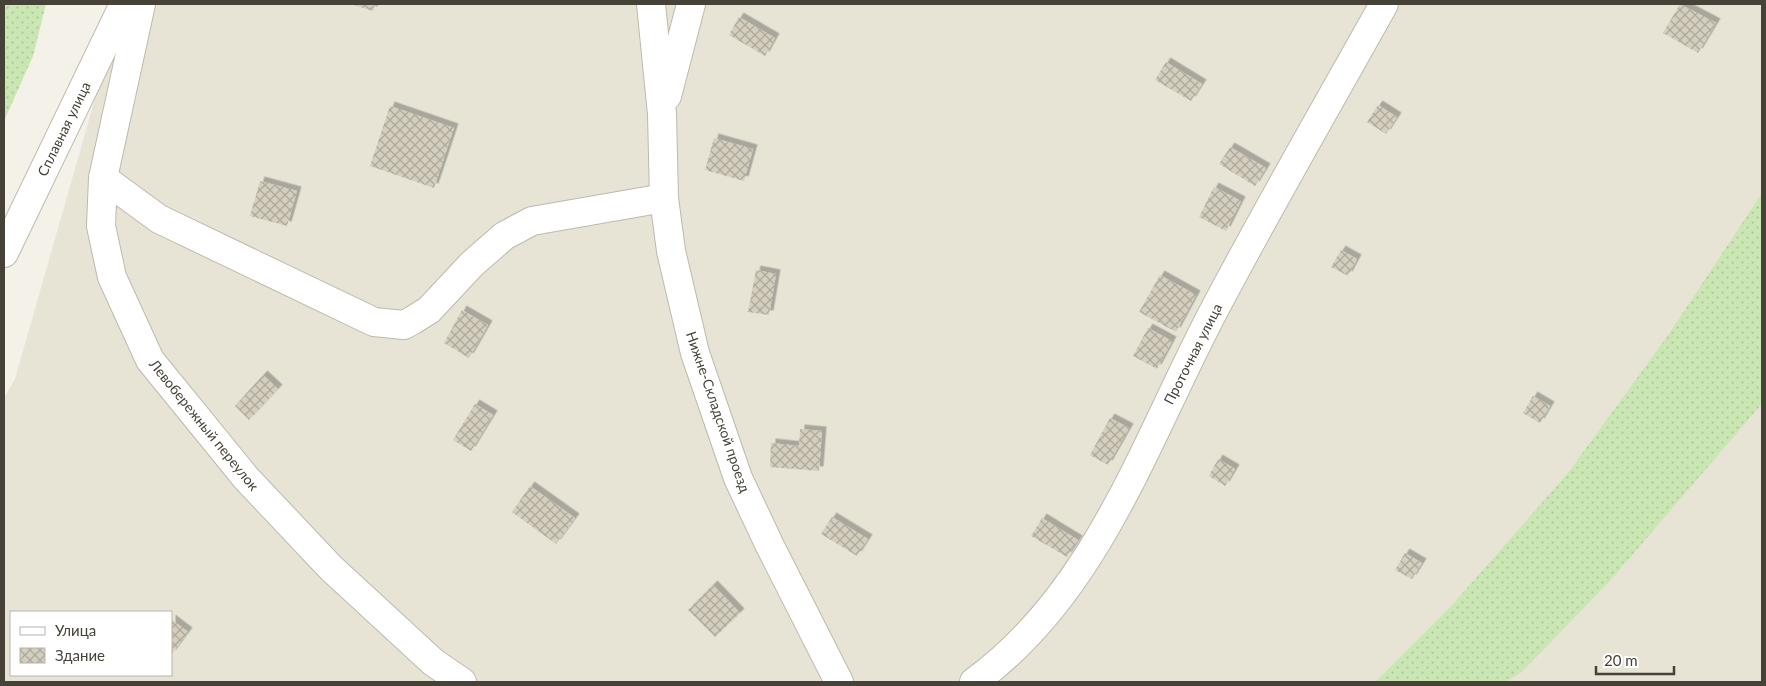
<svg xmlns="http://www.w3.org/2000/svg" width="1766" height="686" font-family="Lato,sans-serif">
<defs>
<pattern id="grass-dots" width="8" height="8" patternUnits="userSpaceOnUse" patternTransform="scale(1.25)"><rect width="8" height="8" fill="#c9e6b3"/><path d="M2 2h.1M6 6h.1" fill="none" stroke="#aec69b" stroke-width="1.8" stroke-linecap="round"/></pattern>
<pattern id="building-cross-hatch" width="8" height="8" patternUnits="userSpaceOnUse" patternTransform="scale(1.25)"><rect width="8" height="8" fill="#d4cebe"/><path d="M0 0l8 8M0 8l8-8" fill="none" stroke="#aea99b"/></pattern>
<filter id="shadow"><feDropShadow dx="4.5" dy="-4.5" stdDeviation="0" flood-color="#0004"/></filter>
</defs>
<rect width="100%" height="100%" fill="#f3f1e8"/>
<g fill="#e7e4d6" fill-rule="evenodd">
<path d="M122,4h1640v189l-94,142 -101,139 -115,131 -77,77h-1371v-284l11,-19zM11,612h160v63h-160z"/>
<path d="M1762,404v278h-257l17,-10 89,-92z"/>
</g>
<g fill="url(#grass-dots)">
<path d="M4,4h42l-13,52 -29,65z"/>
<path d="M1762,193v211l-151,176 -89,92 -17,10h-130l77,-77 115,-131 101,-139z"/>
</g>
<g fill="url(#building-cross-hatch)" filter="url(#shadow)">
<path d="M351,4h24l-2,7z"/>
<path d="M1680,4l36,19 -18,30 -35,-20z"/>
<path d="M739,17l36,21 -10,18 -36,-21z"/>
<path d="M1166,62l36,22 -11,17 -36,-21z"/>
<path d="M1378,105l19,12 -11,17 -19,-12z"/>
<path d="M390,106l64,22 -20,60 -64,-22z"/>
<path d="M714,138l39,11 -9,32 -39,-11z"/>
<path d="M1230,147l36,21 -11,18 -36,-22z"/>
<path d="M260,181l37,10 -10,35 -37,-10z"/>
<path d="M1214,187l27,14 -15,30 -27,-14z"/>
<path d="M1341,250l16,9 -9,17 -17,-9z"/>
<path d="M756,270l20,4 -7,41 -21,-3z"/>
<path d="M1160,275l36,20 -20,37 -37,-20z"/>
<path d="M462,310l26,15 -19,33 -25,-15z"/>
<path d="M1148,328l24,13 -15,28 -24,-13z"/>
<path d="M263,375l15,14 -29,31 -14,-14z"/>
<path d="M1533,396l17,10 -10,17 -17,-10z"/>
<path d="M475,404l18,11 -22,36 -18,-11z"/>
<path d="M1110,418l19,10 -21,37 -18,-10z"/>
<path d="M800,429l22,2 -3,40 -49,-4 1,-24 28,3z"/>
<path d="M1218,459l17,10 -10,17 -16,-10z"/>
<path d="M530,486l45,32 -19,26 -44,-32z"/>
<path d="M832,517l36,22 -11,17 -36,-22z"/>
<path d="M1042,518l36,22 -11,17 -36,-21z"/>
<path d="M1405,553l17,10 -10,16 -17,-9z"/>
<path d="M713,585l27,28 -25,24 -27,-27z"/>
<path d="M171,619l17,13 -17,23z"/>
</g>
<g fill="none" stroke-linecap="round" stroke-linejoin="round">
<defs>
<g id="minor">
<path d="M141,4l-38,174 -2,48 11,51 38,83 96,118 85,90 102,94 29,20"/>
<path d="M651,4l11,110 2,84 7,53 24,102 43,125 31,66 70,138"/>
<path d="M667,96l24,-92"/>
<path d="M103,178l56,41 215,103 30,3 9,-5 16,-10 43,-46 32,-28 28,-15 132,-23"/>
<path d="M4,253l120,-249"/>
<path d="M974,682c121,-88 170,-237 237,-366 55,-105 115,-208 173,-312"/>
</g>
</defs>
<use href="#minor" stroke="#bebaab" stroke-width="30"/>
<use href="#minor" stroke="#fff" stroke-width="28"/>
</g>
<g text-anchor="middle" stroke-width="4" stroke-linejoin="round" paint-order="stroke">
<g font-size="14" fill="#464237" stroke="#fff">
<text transform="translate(64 129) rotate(-64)" y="5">Сплавная улица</text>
<text transform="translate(1193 354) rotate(-63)" y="5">Проточная улица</text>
<text transform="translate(718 412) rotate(71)" y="5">Нижне-Складской проезд</text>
<text transform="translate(204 425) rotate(51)" y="5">Левобережный переулок</text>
</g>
</g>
<rect width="1766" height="686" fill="none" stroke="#464237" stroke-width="10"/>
<rect x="10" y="611" width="162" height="65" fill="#ffffff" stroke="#b5b3af"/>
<rect x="20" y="627" width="25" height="8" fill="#ffffff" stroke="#b5b3af"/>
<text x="55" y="636" font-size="15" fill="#464237">Улица</text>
<rect x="20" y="648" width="25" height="15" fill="url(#building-cross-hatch)" stroke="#b5b3af"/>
<text x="55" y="661" font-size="15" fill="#464237">Здание</text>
<path d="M1596 666v8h78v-8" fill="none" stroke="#464237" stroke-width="2.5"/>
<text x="1604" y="666" font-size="15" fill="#464237" stroke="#ffffff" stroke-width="4" paint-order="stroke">20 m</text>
</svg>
